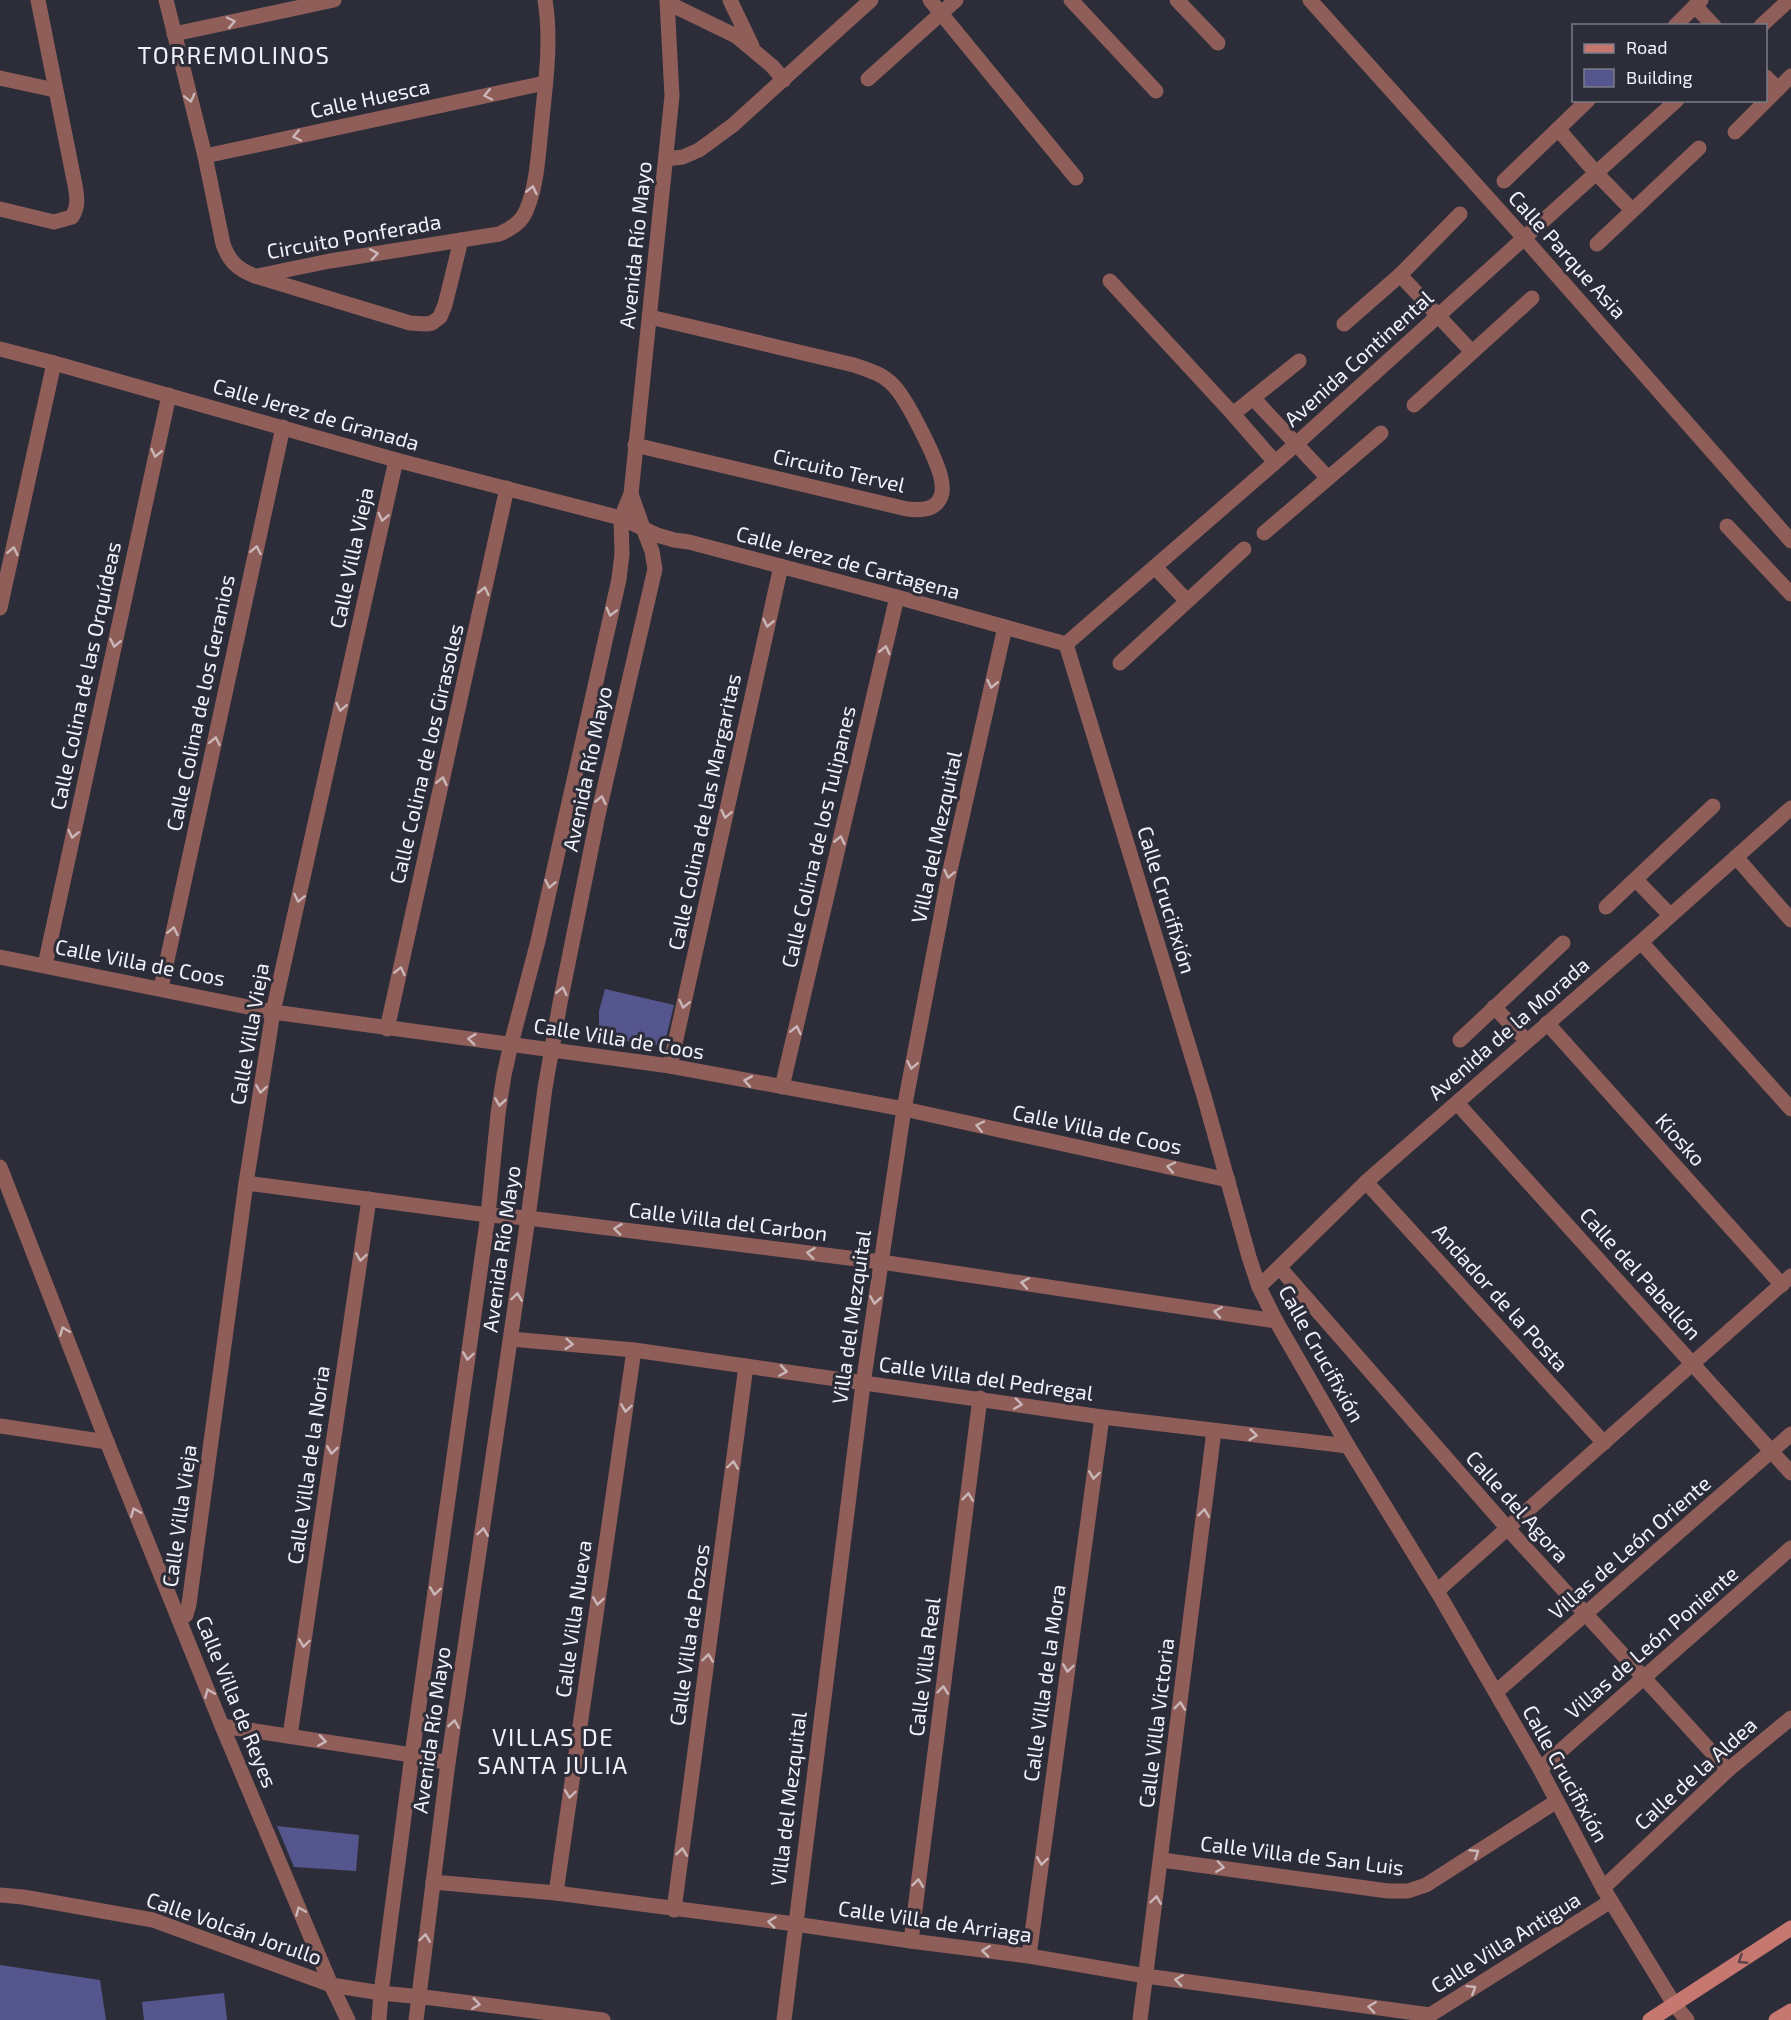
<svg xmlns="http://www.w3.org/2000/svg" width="1791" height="2020" font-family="'Exo 2',sans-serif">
<rect width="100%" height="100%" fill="#2d2d39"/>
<g fill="#55568d">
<path d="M605,989l69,16 -10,41 -57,-7 -8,-12v-16z"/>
<path d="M277,1826l82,9 -3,36 -62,-4z"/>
<path d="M0,1965l100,15 6,40h-106z"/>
<path d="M224,1993l3,27h-83l-2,-18z"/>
</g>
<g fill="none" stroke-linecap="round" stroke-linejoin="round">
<g stroke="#905e59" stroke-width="15">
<path d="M166,0l39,156 18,88c6,17 14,25 32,32l155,47 16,1 6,-1 8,-6 5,-12 16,-65"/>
<path d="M730,0l22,46"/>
<path d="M930,0l146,178"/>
<path d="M1071,0l85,91"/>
<path d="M1177,0l41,43"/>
<path d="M1310,0l214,238 267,303"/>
<path d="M668,3l68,33 36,30 12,14"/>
<path d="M1695,6l19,20"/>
<path d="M1675,26l26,-26"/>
<path d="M1761,26l28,-26"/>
<path d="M174,34l160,-34"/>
<path d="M1766,77l12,12"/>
<path d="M0,78l55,12"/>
<path d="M868,79l88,-79"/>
<path d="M1558,129l38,44 36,37"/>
<path d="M1735,132l56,-56"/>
<path d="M205,156l340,-73"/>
<path d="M666,159l17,-2 16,-7 34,-25 138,-125"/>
<path d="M1504,181l84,-81"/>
<path d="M0,209l54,13 18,-5c7,-11 5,-20 3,-32l-37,-185"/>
<path d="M1597,244l102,-96"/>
<path d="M1400,275l72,77"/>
<path d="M257,276l73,-15 169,-27c12,-5 22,-11 27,-23 11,-25 12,-55 15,-82 4,-43 11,-86 4,-129"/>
<path d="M1110,281l123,133 41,47"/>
<path d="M1344,324l56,-49 60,-61"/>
<path d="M1253,398l75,80"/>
<path d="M1414,405l118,-107"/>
<path d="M1233,414l66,-53"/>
<path d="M635,445l272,64c10,1 23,2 30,-6 4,-5 6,-12 5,-18 0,-18 -35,-85 -48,-99 -11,-12 -25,-16 -40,-21l-204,-48"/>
<path d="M631,494l12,34"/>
<path d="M621,518l10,-24 41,-398 -5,-96"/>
<path d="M1727,526l64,68"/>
<path d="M1264,533l117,-100"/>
<path d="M1155,567l31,33"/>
<path d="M0,608l54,-245"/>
<path d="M1066,644l229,-199 382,-345"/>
<path d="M1120,663l124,-114"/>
<path d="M1736,857l55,63"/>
<path d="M1636,880l34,35"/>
<path d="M1606,907l107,-101"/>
<path d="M1641,942l150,167"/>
<path d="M0,957l273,55 397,54 234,43 324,71"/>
<path d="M45,965l124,-570"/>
<path d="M161,988l122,-561"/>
<path d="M1494,1007l33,34"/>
<path d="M1547,1023l235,262"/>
<path d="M387,1029l120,-541"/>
<path d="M1460,1040l103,-97"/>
<path d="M670,1066l111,-500"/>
<path d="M782,1087l115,-490"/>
<path d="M1457,1103l334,370"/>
<path d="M0,1167l107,275 115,284 109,259"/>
<path d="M1366,1182l238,261"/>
<path d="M246,1183l242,32 40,3 353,44 395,59"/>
<path d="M1280,1268l229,262 219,240"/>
<path d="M1259,1287l107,-105 275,-240 150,-134"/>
<path d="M511,1339l123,11 468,67 246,29"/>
<path d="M0,1426l107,16"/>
<path d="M1437,1591l354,-315"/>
<path d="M179,1620l7,-5 3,-11 57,-421 27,-171 123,-552"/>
<path d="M1496,1692l295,-258"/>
<path d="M222,1726l190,29 36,8"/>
<path d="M290,1736l79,-537"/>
<path d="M1540,1769l251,-221"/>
<path d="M1162,1860l226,31h20l18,-6 131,-84"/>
<path d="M433,1882l123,11 239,31 116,17 118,15 117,20 284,39"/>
<path d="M1603,1888l125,-118 63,-52"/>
<path d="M556,1893l78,-543"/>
<path d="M0,1895l23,2 130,23 178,65 50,8 51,5 171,22"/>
<path d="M674,1910l72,-544"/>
<path d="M911,1941l69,-543"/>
<path d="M1029,1956l73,-539"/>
<path d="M784,2020l79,-636 41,-275 44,-230 57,-252"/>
<path d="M1140,2020l74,-589"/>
<path d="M1422,2020l189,-119"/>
</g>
<g stroke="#905e59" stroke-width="15">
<path d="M0,349l54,14 342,97 225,58 36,17 17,5 15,2 208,55 169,47 138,452 45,161 10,30 17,34 72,125 89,145 103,178 63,119 71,116 13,16"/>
<path d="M331,1985l17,35"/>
<path d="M379,2020l2,-27 31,-238 76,-540 10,-101 6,-39 7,-31 27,-103 81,-362 3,-25 -1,-36"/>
<path d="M416,2020l32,-257 80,-545 17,-130 15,-85 38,-188 57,-246 -3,-18 -9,-23"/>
</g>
<g stroke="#c67770" stroke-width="15">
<path d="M1650,2020l141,-92"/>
<path d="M1776,2020l15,-9"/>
</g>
</g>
<defs><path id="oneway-chevron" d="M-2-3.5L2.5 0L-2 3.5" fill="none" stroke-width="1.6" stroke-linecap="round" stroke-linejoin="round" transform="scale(1.5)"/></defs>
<g stroke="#cab7ba">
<use href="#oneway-chevron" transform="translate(231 22) rotate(-12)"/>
<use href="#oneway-chevron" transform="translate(488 95) rotate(168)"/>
<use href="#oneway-chevron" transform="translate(190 98) rotate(76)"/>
<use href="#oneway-chevron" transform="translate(297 136) rotate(168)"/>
<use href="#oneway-chevron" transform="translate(532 190) rotate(-77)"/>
<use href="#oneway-chevron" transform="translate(374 254) rotate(-9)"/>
<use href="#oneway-chevron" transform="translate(156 453) rotate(102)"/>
<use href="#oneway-chevron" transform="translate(383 517) rotate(102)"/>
<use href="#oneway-chevron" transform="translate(256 550) rotate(-78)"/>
<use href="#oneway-chevron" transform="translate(13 551) rotate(-78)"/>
<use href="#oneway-chevron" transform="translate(484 591) rotate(-77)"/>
<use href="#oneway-chevron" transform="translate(611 612) rotate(105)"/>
<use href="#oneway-chevron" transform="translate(768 623) rotate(102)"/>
<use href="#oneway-chevron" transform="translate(115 643) rotate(102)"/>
<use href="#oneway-chevron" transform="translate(885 650) rotate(-77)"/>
<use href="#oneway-chevron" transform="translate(992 684) rotate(103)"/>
<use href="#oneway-chevron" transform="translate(341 707) rotate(102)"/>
<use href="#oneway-chevron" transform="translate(215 741) rotate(-78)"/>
<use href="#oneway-chevron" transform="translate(442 781) rotate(-77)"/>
<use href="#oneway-chevron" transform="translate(601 800) rotate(-77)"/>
<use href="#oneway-chevron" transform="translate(726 814) rotate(102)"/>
<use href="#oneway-chevron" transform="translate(73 834) rotate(102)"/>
<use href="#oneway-chevron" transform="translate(840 840) rotate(-77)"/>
<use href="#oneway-chevron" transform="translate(949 874) rotate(102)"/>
<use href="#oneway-chevron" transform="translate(550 884) rotate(102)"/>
<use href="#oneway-chevron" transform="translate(299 898) rotate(102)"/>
<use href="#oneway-chevron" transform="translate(173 931) rotate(-78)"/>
<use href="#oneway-chevron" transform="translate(400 971) rotate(-77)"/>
<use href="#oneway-chevron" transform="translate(562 991) rotate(-77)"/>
<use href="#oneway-chevron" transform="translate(684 1004) rotate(102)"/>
<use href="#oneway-chevron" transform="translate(796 1030) rotate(-77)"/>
<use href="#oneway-chevron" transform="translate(472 1039) rotate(-173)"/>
<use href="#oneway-chevron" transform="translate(912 1065) rotate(101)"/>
<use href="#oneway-chevron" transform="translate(748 1081) rotate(-170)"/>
<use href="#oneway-chevron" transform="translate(261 1089) rotate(99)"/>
<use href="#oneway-chevron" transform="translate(500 1102) rotate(99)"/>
<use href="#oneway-chevron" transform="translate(980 1126) rotate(-168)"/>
<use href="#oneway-chevron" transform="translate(1171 1167) rotate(-168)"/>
<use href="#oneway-chevron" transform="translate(618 1229) rotate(-173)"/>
<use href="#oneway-chevron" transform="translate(811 1253) rotate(-173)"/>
<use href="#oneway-chevron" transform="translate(361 1257) rotate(98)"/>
<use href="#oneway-chevron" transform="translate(1025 1283) rotate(-171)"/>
<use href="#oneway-chevron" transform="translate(517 1297) rotate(-82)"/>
<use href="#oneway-chevron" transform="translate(875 1300) rotate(99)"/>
<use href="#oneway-chevron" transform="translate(1218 1312) rotate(-171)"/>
<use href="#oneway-chevron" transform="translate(64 1331) rotate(-111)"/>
<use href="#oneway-chevron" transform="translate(569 1344) rotate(5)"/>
<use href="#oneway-chevron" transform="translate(468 1356) rotate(98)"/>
<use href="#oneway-chevron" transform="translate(783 1371) rotate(9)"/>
<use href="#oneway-chevron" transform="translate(1018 1404) rotate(8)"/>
<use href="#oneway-chevron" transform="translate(626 1408) rotate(98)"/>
<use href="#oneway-chevron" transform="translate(1253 1435) rotate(6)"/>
<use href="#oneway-chevron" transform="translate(332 1450) rotate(98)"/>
<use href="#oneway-chevron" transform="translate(733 1465) rotate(-82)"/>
<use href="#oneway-chevron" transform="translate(1094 1475) rotate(98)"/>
<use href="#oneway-chevron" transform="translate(968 1497) rotate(-83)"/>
<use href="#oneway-chevron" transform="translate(135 1512) rotate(-112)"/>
<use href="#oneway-chevron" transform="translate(1204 1513) rotate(-83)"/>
<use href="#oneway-chevron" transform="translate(483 1532) rotate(-82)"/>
<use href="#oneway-chevron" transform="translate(435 1591) rotate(98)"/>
<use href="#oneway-chevron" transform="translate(598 1601) rotate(98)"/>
<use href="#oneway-chevron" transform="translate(304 1643) rotate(98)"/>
<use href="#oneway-chevron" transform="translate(708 1658) rotate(-82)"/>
<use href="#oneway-chevron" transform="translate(1068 1668) rotate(98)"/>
<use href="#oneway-chevron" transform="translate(943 1690) rotate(-83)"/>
<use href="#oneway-chevron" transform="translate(209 1693) rotate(-112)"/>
<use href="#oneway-chevron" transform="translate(1180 1706) rotate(-83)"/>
<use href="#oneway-chevron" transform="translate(454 1724) rotate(-81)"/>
<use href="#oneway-chevron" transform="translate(322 1741) rotate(9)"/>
<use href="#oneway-chevron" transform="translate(570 1794) rotate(98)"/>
<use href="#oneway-chevron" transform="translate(682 1852) rotate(-82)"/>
<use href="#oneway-chevron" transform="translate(1475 1853) rotate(-33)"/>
<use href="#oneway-chevron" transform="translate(1042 1861) rotate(98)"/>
<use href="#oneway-chevron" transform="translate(1220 1867) rotate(8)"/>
<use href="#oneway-chevron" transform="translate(918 1883) rotate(-83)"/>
<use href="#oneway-chevron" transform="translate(1156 1900) rotate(-82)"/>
<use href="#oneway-chevron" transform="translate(300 1911) rotate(-113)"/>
<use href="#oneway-chevron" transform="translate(772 1922) rotate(-173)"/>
<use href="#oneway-chevron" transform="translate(425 1938) rotate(-82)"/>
<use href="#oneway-chevron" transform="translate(986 1951) rotate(-173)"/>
<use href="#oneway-chevron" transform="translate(1179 1980) rotate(-172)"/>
<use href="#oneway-chevron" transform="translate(1472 1989) rotate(-32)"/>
<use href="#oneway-chevron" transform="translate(476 2004) rotate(8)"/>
<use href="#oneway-chevron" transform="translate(1372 2007) rotate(-172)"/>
</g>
<use stroke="#5b434a" href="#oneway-chevron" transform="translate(1742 1960) rotate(147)"/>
<g text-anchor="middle" stroke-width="6" stroke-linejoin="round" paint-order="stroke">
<g font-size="21" fill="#f1f2fa" stroke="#2d2d39">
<text transform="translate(370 99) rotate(-12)" y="7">Calle Huesca</text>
<text transform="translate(354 237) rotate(-10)" y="7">Circuito Ponferada</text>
<text transform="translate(636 245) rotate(-84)" y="7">Avenida Río Mayo</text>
<text transform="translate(1567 255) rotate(48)" y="7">Calle Parque Asia</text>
<text transform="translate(1359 359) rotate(-42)" y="7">Avenida Continental</text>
<text transform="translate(316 415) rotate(16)" y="7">Calle Jerez de Granada</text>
<text transform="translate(839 471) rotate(13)" y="7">Circuito Tervel</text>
<text transform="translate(352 558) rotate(-78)" y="7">Calle Villa Vieja</text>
<text transform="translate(848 563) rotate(15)" y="7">Calle Jerez de Cartagena</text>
<text transform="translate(86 676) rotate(-78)" y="7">Calle Colina de las Orquídeas</text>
<text transform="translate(201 703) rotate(-78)" y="7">Calle Colina de los Geranios</text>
<text transform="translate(427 754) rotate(-77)" y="7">Calle Colina de los Girasoles</text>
<text transform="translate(588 769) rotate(-78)" y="7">Avenida Río Mayo</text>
<text transform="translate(705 812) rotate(-78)" y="7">Calle Colina de las Margaritas</text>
<text transform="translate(819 837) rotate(-77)" y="7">Calle Colina de los Tulipanes</text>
<text transform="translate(937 837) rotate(-78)" y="7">Villa del Mezquital</text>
<text transform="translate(1166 900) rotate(73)" y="7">Calle Crucifixión</text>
<text transform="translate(140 963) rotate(11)" y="7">Calle Villa de Coos</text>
<text transform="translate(1509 1029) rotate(-41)" y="7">Avenida de la Morada</text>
<text transform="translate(250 1034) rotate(-80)" y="7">Calle Villa Vieja</text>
<text transform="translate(619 1039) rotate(9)" y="7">Calle Villa de Coos</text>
<text transform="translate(1097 1130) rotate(12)" y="7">Calle Villa de Coos</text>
<text transform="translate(1680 1140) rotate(48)" y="7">Kiosko</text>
<text transform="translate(728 1222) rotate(7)" y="7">Calle Villa del Carbon</text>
<text transform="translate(502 1249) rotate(-82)" y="7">Avenida Río Mayo</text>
<text transform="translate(1640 1274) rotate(48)" y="7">Calle del Pabellón</text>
<text transform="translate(1500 1298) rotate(48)" y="7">Andador de la Posta</text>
<text transform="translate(852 1317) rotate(-82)" y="7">Villa del Mezquital</text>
<text transform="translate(1321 1354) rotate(61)" y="7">Calle Crucifixión</text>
<text transform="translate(986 1379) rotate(8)" y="7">Calle Villa del Pedregal</text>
<text transform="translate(309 1465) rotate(-82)" y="7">Calle Villa de la Noria</text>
<text transform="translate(1517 1507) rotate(48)" y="7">Calle del Agora</text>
<text transform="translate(180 1516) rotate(-82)" y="7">Calle Villa Vieja</text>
<text transform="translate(1630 1548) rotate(-41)" y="7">Villas de León Oriente</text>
<text transform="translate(574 1619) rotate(-82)" y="7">Calle Villa Nueva</text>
<text transform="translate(690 1635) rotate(-82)" y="7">Calle Villa de Pozos</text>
<text transform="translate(1652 1643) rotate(-41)" y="7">Villas de León Poniente</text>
<text transform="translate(925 1667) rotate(-83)" y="7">Calle Villa Real</text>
<text transform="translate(1045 1683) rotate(-82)" y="7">Calle Villa de la Mora</text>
<text transform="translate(236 1702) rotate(68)" y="7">Calle Villa de Reyes</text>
<text transform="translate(1157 1723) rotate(-83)" y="7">Calle Villa Victoria</text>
<text transform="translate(432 1730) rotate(-82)" y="7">Avenida Río Mayo</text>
<text transform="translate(1565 1774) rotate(61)" y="7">Calle Crucifixión</text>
<text transform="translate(1696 1774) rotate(-42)" y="7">Calle de la Aldea</text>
<text transform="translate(789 1799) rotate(-83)" y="7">Villa del Mezquital</text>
<text transform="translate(1302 1856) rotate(7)" y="7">Calle Villa de San Luis</text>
<text transform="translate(935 1922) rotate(8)" y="7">Calle Villa de Arriaga</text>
<text transform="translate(234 1929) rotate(19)" y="7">Calle Volcán Jorullo</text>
<text transform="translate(1506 1943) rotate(-32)" y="7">Calle Villa Antigua</text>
</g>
<g font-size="24" letter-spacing="1.5" fill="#f1f2fa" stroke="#2d2d39">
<text x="234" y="64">TORREMOLINOS</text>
<text x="553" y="1746">VILLAS DE<tspan x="553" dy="28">SANTA JULIA</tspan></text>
</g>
</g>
<rect x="1572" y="24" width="195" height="78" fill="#2d2d39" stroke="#7b7c86" stroke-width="1.5"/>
<rect x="1584" y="44" width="30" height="9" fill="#c67770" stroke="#7b7c86" stroke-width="1.5"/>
<text x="1626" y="54" font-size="18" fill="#f1f2fa">Road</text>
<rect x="1584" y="69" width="30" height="18" fill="#55568d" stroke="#7b7c86" stroke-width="1.5"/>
<text x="1626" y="84" font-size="18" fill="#f1f2fa">Building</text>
</svg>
